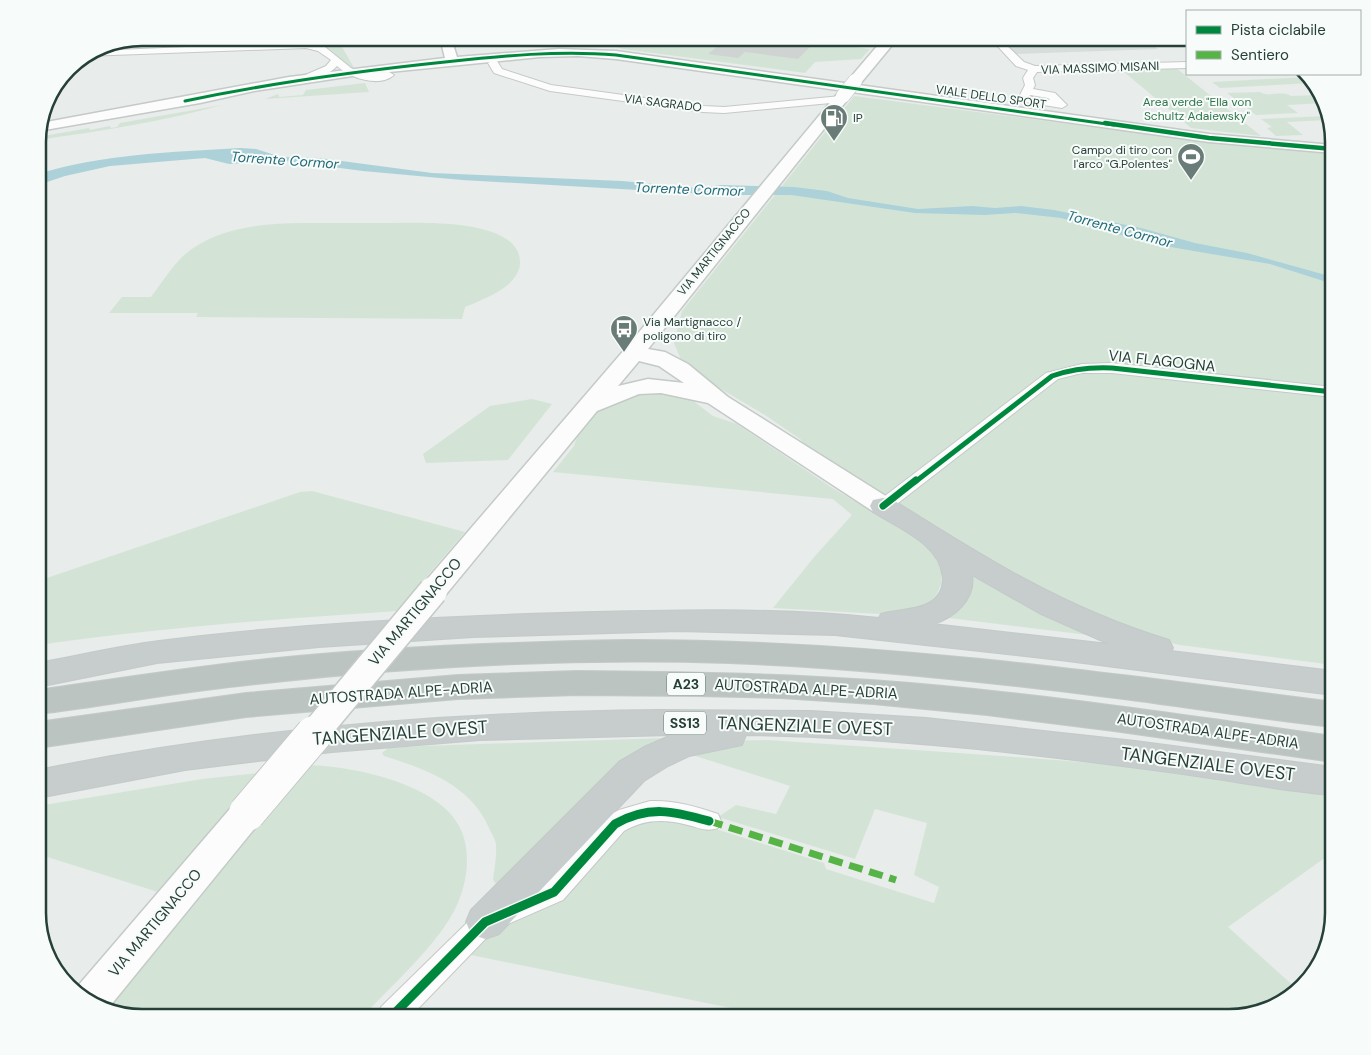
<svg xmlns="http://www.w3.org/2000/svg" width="1371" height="1055" font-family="'DM Sans',sans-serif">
<rect width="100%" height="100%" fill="#e8ecea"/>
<path fill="#d6ddda" d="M998,38h144l16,11 -144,5z"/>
<g fill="#d3e4d7">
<path d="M143,38h14v10l-63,2 9,-5z"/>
<path d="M295,38h42l17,30h-4c-21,-20 -25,-26 -55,-26z"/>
<path d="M630,38h151l89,11 -9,10 -46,3 -10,11 -183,-24 -8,-3 1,-4z"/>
<path d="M1176,68l85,68 -70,-8 -68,-57z"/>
<path d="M1307,77l5,6 -92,5 -8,-6z"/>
<path d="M365,83l4,9 -104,7 13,-5 1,3 24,-2 3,-5z"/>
<path d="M1260,92c10,6 21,-2 31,4l30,-1 3,8 -37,2 11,8 -42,2 -29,-22z"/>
<path d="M854,96l361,47 118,10v512l-153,-20 -35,-8 -84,-33 -242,-145 -19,-20 -35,-24 -81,-48 -10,-24 8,-32z"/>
<path d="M222,105c-61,17 -122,26 -184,35v-3l51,-9 1,2 20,-4 1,2 6,-1 3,-4z"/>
<path d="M1327,116l1,4 -41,2 16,13 -27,1 -9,-8 5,-1 -11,-8z"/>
<path d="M303,223c27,0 54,0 81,0 29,0 137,-7 136,40 -1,24 -37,36 -55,44l-3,12 -266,-2 2,-4h-89l13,-16h29c10,-13 19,-28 31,-40 31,-29 81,-34 121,-34z"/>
<path d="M649,389l39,8 25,19 24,8 94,63 80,48 15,11 9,11 6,12v15l-4,10 -8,9 -29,10 -20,1 -107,-6 42,-52 37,-41 -19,-16 -280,-27 21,-26 6,-18 9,-11 12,-9z"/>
<path d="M532,399l20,5 -44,56 -82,3 -3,-9 67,-48z"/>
<path d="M312,491l153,41 -68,79c-120,8 -240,17 -359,34v-64l262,-89z"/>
<path d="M967,567l121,68 -147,-18z"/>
<path d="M665,738l-168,147 -4,-5c1,-10 4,-24 3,-34 0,-6 -5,-13 -7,-18 -18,-43 -64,-59 -105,-72l-2,-3 6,-5 34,-2z"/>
<path d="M768,740c189,13 378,23 565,50v62l-105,75 69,62 -22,18 -46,10h-454l-304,-62 23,-25 65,-27 65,-73 17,-12 43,1 140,44 2,6 108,34 5,-16 -25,-12 13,-52 -52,-14 -20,50 -137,-42 18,-12 40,9 14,-28 -107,-34 47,-11z"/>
<path d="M303,765c45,0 131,17 155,59 14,24 10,57 -1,81 -17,38 -66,81 -95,112h-220l-38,-13z"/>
<path d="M259,773l-101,119 -120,-38v-48l164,-27z"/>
</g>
<path fill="#acd1d8" d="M240,148l16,1 25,8 38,1 113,15 190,8 74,7 26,-3 72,2 33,4 21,7 70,11 54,-3 23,2 26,-2 33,4 87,18 54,15 52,10 86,24v7l-63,-20 -117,-20 -92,-26 -46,-5 -30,2 -70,-2 -124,-18h-66l-263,-15 -99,-9 -77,-10 -57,3 -24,-6 -95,8 -45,10 -27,9v-11c65,-20 134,-22 202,-26z"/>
<path fill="#cfd4d2" d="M728,38h35l50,6 -15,15 -53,-7 -7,6 -30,-4z"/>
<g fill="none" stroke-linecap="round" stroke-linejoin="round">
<defs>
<g id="minor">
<path d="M990,38h9l25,24 11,4 152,-4v6l-150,4 -4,6 2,7 -2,4 22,4 12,12 -5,3 -43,-7 -1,-2 7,-14 -2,-7 5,-8 -12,-4zM1030,95l18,3 2,2 -21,-3z"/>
<path d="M306,42l19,5 26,21 10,5 28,-1 5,3c-15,13 -44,3 -57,-9 -6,7 -24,16 -34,14v-4l23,-10 5,-6 -13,-9 -12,-3 -221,8 9,-5z"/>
<path d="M493,60l4,1 5,8 49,16 152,21 21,1 117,-11 5,3 -5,3 -117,11 -21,-1 -153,-21 -56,-18 -6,-10z"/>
<path d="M1112,363l221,24v10l-221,-24h-30l-24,6 -169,131 -6,2 -6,-2 -3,-4 3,-4 169,-129 36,-9z"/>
<path d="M650,801c23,-1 46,5 68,13l3,7 -3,7c-11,4 -19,0 -30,-3 -24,-6 -43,-6 -64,6l-61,69 -69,30 -84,87h-33l4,-10 95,-93 69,-30 61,-67 13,-7z"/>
</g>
<path id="tertiary" d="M440,38h11l6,19 102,-8 57,2 593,83 124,11v8l-124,-11 -593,-83 -38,-3 -38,1 -181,18 -105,16 -54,12 -161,28 2,-8 248,-46 156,-19z"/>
<g id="secondary">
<path d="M884,38h14l-38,46h-10l-2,-3 2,-3z"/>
<path d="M843,92l5,1 2,3 -2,3 -200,250 17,3 23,12 40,33 164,103 4,6 -4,6 -9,2 -9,-2 -166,-109 -47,-10 -22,1 -42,17 -154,187 -10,3 -10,-3 -4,-7 4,-7 202,-235 213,-256zM639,361l20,5 25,17 -36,-4 -30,7z"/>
<path d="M247,799l12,4 5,10 -5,10 -149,183 -32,-10 -3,-4 2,-5 158,-184z"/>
</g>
<g id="trunk">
<path d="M883,498l10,2c90,57 173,109 276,140l4,8 -2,3 162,20v24l-273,-35 -225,-25 -156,-4 -206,6 -154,10 -162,16 -119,24v-24c40,-7 80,-17 121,-22 133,-17 268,-24 402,-28 106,-3 212,-6 318,5l2,-4c15,-5 32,-3 46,-10 25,-13 17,-42 -1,-58 -15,-14 -36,-23 -53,-34l-3,-6 3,-6zM972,575l67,38 70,31 -176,-20c21,-6 43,-25 39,-49z"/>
<path d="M659,710l152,1 115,7 209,23 198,26v28c-52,-4 -105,-15 -157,-22 -143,-19 -286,-36 -430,-38l-4,10 -53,11 -21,10 -24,15 -145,153 -14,5 -14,-5 -5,-12 5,-12 149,-149 24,-14 28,-12 -192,5 -148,12 -147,18 -147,28v-28c205,-42 412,-58 621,-60z"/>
</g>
<g id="motorway">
<path d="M626,640c237,-1 472,31 707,62v25c-75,-8 -151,-21 -226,-30 -126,-16 -252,-29 -378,-34 -161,-5 -331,4 -490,23 -68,7 -134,20 -201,28v-24c76,-11 152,-23 229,-31 119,-12 239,-17 359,-19z"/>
<path d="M577,671c98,1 196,2 294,9 155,11 308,34 462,56v26l-219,-31 -127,-16 -114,-11 -92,-6 -84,-2 -120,-1 -119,4 -212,18 -208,31v-26l208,-29 212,-18z"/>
</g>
</defs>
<use href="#minor" stroke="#c5c9c7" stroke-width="2"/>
<use href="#tertiary" stroke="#c5c9c7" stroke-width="3"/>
<use href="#secondary" stroke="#c4cac7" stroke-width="3"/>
<use href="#trunk" stroke="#c3cac9" stroke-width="2"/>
<use href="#motorway" stroke="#c3cac9" stroke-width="2"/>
<use href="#minor" fill="#fcfcfc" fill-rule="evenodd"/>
<use href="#tertiary" fill="#fcfcfc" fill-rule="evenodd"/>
<use href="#secondary" fill="#fcfcfc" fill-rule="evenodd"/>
<use href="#trunk" fill="#c6cdcc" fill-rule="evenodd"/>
<use href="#motorway" fill="#bcc4c2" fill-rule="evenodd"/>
<defs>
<path id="secondary-bridge-far2" d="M843,96l12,-15"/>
<path id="secondary-bridge-far1" d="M313,735l120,-144"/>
<path id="secondary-bridge" d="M247,813l67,-79"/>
</defs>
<use href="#secondary-bridge-far2" stroke="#c4cac7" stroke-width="15" stroke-linecap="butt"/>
<use href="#secondary-bridge-far1" stroke="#c4cac7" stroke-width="31" stroke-linecap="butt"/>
<use href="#secondary-bridge" stroke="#c4cac7" stroke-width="38" stroke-linecap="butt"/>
<use href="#secondary-bridge-far2" stroke="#fcfcfc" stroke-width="14"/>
<use href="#secondary-bridge-far1" stroke="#fcfcfc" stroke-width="28"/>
<use href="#secondary-bridge" stroke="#fcfcfc" stroke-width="36"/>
<path stroke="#56b346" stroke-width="7" stroke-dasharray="14 7" stroke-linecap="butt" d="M709,821l187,59"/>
<defs>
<path id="cycleway-far4" d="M185,101c86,-18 173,-30 260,-39 57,-6 114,-12 171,-7l498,70"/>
<path id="cycleway-far3" d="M1105,123l104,15 124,11"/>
<path id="cycleway-far2" d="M915,482l137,-106c20,-7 39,-9 60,-8l221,24"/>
<path id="cycleway-far1" d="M883,506l33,-26"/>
<path id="cycleway" d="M391,1017l94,-95 69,-30 61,-68c34,-19 58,-13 94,-3"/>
</defs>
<use href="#cycleway-far4" stroke="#f7fbf9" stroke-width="5"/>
<use href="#cycleway-far3" stroke="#f7fbf9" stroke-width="6"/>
<use href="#cycleway-far2" stroke="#f7fbf9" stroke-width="8"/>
<use href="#cycleway-far1" stroke="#f7fbf9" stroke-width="10"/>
<use href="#cycleway" stroke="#f7fbf9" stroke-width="12"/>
<use href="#cycleway-far4" stroke="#00873e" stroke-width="3"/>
<use href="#cycleway-far3" stroke="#00873e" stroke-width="4.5"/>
<use href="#cycleway-far2" stroke="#00873e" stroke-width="5"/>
<use href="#cycleway-far1" stroke="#00873e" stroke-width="7"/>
<use href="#cycleway" stroke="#00873e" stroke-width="9"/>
</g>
<defs>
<symbol id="fuel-pin" viewBox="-11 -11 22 30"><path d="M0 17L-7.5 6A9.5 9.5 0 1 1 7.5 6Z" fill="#6a7c77" stroke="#f7fbf9"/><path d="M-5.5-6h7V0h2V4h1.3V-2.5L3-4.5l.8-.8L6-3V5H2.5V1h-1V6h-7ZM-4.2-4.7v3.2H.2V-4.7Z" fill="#fff"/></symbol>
<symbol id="stadium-pin" viewBox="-11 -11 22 30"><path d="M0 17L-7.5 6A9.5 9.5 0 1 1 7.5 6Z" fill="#6a7c77" stroke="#f7fbf9"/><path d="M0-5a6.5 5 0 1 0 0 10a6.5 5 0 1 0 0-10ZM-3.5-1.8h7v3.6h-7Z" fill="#fff"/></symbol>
<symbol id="bus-pin" viewBox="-11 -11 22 30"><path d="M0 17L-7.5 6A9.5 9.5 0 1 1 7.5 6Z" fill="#6a7c77" stroke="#f7fbf9"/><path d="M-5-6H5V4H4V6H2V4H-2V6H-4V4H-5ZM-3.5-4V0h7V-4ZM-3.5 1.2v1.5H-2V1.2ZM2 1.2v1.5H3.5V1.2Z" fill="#fff"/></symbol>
</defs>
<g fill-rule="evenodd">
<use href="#fuel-pin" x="818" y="102" width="32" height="43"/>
<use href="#stadium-pin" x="1175" y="141" width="32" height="43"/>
<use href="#bus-pin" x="608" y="313" width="32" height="43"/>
</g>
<g text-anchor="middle" stroke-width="4" stroke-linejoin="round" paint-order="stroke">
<g font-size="12" fill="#264039" stroke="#f7fbf9">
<text transform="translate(1100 68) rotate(-2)" y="4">VIA MASSIMO MISANI</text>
<text transform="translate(991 97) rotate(8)" y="4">VIALE DELLO SPORT</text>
<text transform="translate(663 103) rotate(7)" y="4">VIA SAGRADO</text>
<text transform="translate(714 252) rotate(-51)" y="4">VIA MARTIGNACCO</text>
</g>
<g font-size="12" fill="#31754b" stroke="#f7fbf9">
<text x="1197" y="106">Area verde "Ella von<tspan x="1197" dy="14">Schultz Adaiewsky"</tspan></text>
</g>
<g font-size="12" fill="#264039" stroke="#f7fbf9" text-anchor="start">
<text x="853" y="122">IP</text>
<text x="1172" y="154" text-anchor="end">Campo di tiro con<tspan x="1172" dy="14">l'arco "G.Polentes"</tspan></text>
<text x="643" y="326">Via Martignacco /<tspan x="643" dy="14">poligono di tiro</tspan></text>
</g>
<g font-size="14" font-style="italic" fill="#226b7a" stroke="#f7fbf9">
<text transform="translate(285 160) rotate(4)" y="5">Torrente Cormor</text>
<text transform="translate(689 189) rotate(2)" y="5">Torrente Cormor</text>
<text transform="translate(1120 229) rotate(15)" y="5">Torrente Cormor</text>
</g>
<g fill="#f7fbf9" stroke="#657873" stroke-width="1">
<rect x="667" y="672.5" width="38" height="23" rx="4"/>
<rect x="664" y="711.5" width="42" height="23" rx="4"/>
</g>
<g font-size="14" font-weight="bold" fill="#264039">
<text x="686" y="689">A23</text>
<text x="685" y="728">SS13</text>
</g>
<g font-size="15" fill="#264039" stroke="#f7fbf9">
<text transform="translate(1162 361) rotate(6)" y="5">VIA FLAGOGNA</text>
<text transform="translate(415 612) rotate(-50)" y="5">VIA MARTIGNACCO</text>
<text transform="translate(806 689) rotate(3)" y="5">AUTOSTRADA ALPE-ADRIA</text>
<text transform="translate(401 693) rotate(-4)" y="5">AUTOSTRADA ALPE-ADRIA</text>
<text transform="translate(1208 731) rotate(8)" y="5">AUTOSTRADA ALPE-ADRIA</text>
<text transform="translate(155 923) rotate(-50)" y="5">VIA MARTIGNACCO</text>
</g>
<g font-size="18" fill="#264039" stroke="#f7fbf9">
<text transform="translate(805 726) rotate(2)" y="6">TANGENZIALE OVEST</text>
<text transform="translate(400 733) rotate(-4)" y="6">TANGENZIALE OVEST</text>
<text transform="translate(1208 764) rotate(7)" y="6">TANGENZIALE OVEST</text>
</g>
</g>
<path d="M0 0H1371V1055H0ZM142 46H1229A96 96 0 0 1 1325 142V913A96 96 0 0 1 1229 1009H142A96 96 0 0 1 46 913V142A96 96 0 0 1 142 46Z" fill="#f7fbf9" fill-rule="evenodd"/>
<path fill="none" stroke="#264039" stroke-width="2.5" d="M142 46H1229A96 96 0 0 1 1325 142V913A96 96 0 0 1 1229 1009H142A96 96 0 0 1 46 913V142A96 96 0 0 1 142 46Z"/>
<rect x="1186" y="10" width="175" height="65" fill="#f7fbf9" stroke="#a3b0ac"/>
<rect x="1196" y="26" width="25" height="8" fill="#00873e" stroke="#a3b0ac"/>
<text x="1231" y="35" font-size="15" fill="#264039">Pista ciclabile</text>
<rect x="1196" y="51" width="25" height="8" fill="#56b346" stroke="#a3b0ac"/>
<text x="1231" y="60" font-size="15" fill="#264039">Sentiero</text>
</svg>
